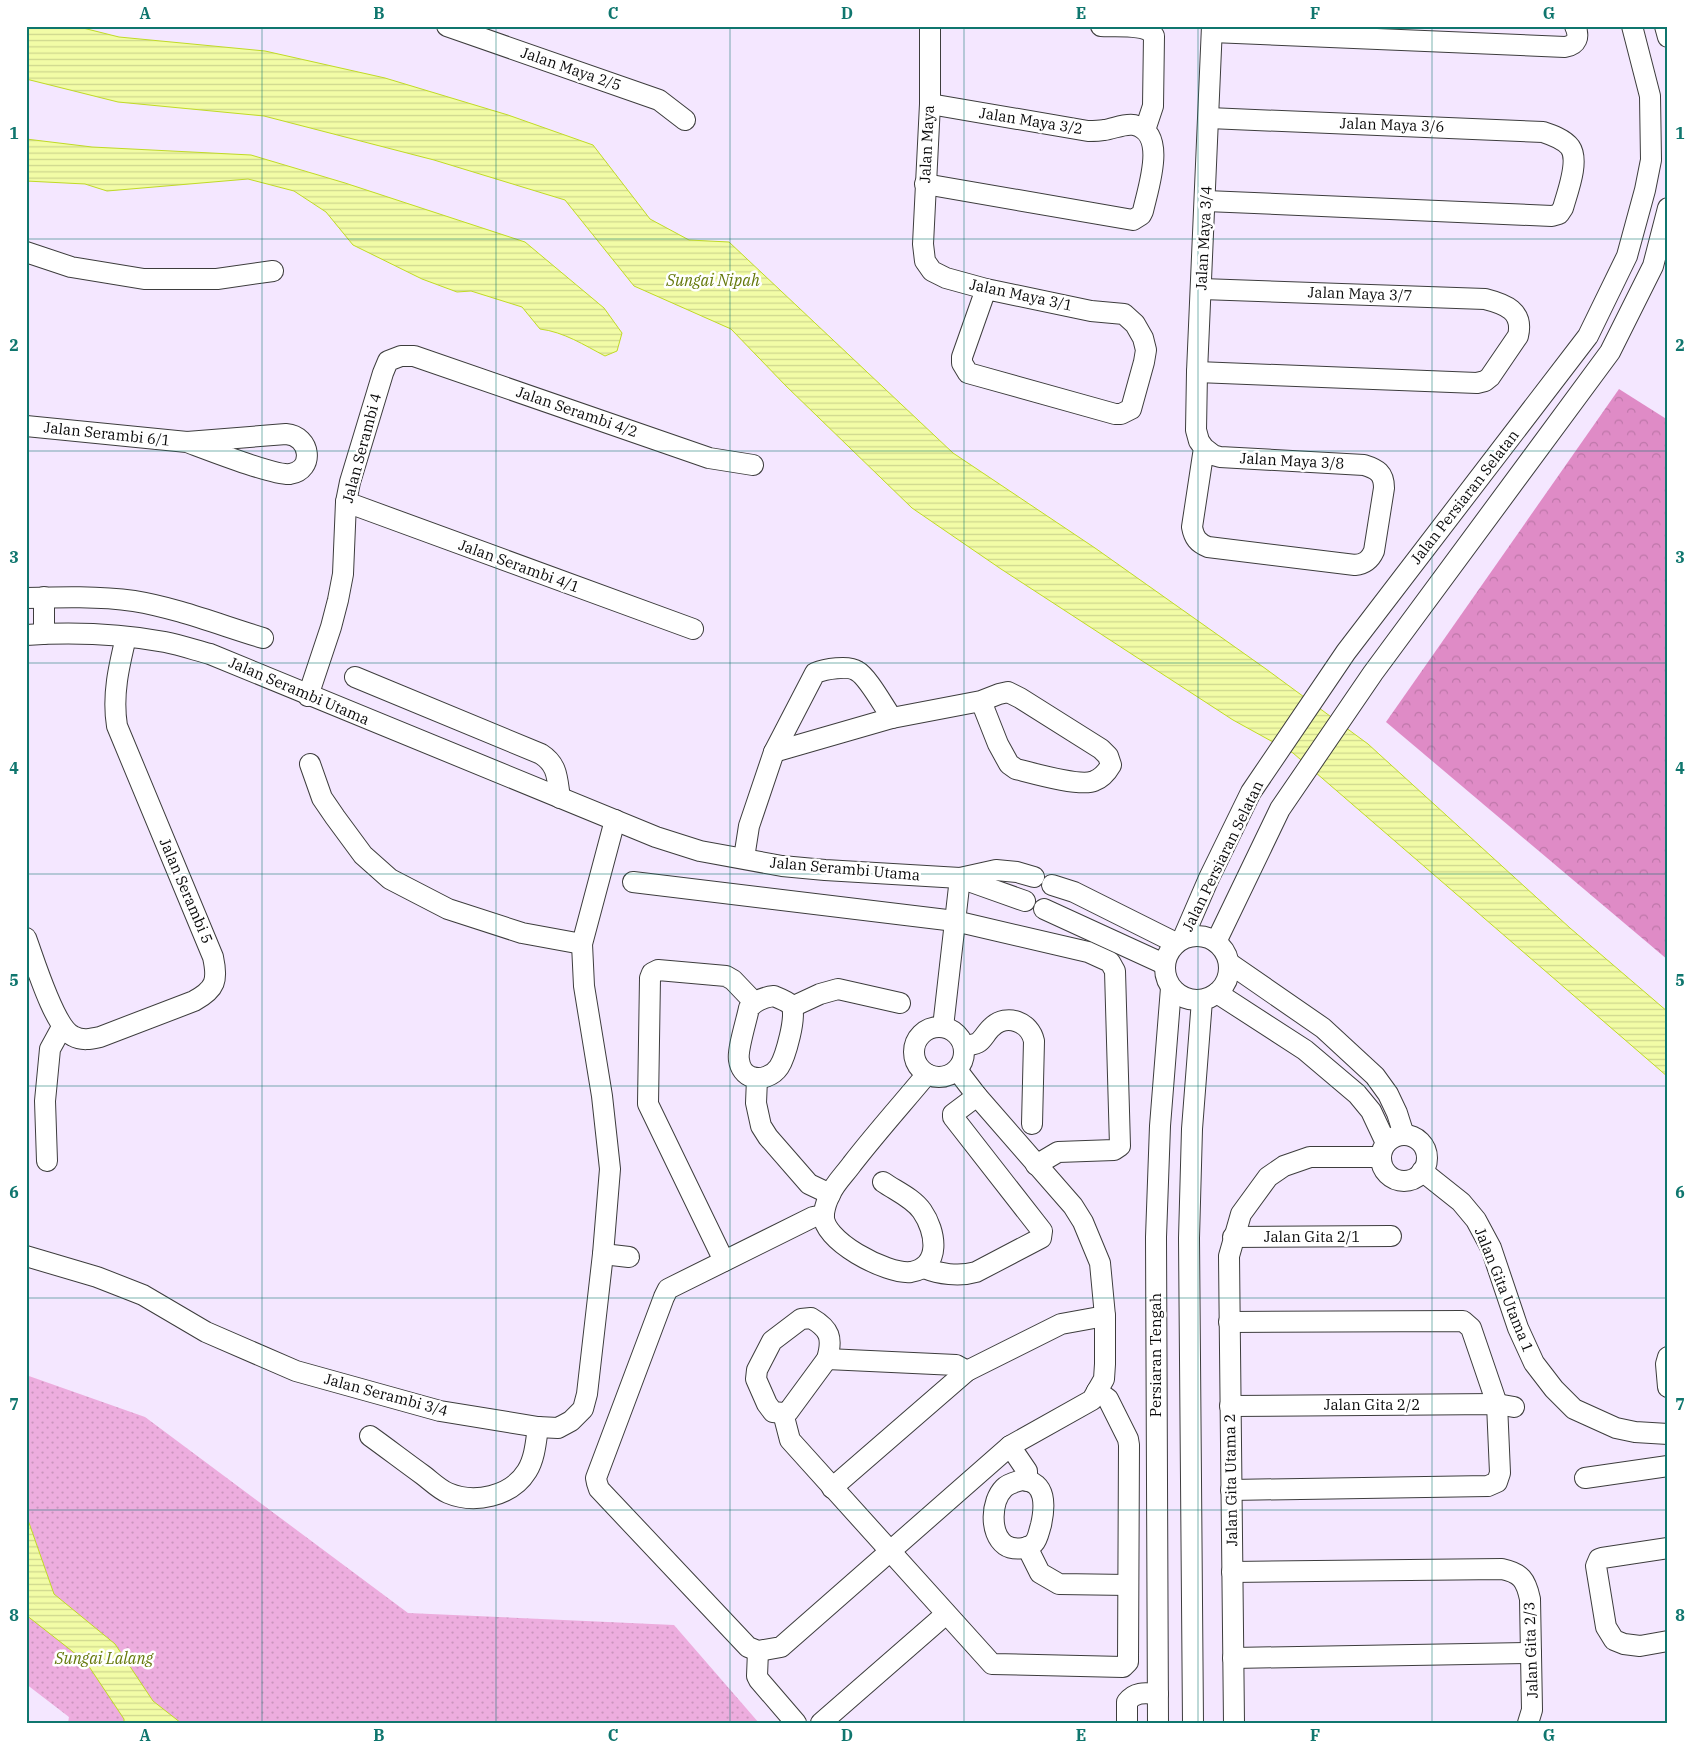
<svg xmlns="http://www.w3.org/2000/svg" width="1694" height="1749" font-family="'IBM Plex Serif',serif">
<defs>
<pattern id="grass-dots" width="8" height="8" patternUnits="userSpaceOnUse" patternTransform="scale(1.25)"><rect width="8" height="8" fill="#edadde"/><path d="M2 2h.1M6 6h.1" fill="none" stroke="#ca94bd" stroke-width="1.8" stroke-linecap="round"/></pattern>
<pattern id="forest-crowns" width="20" height="18" patternUnits="userSpaceOnUse" patternTransform="scale(1.25)"><rect width="20" height="18" fill="#df8bc6"/><path d="M2 6a3 3 0 1 1 6 0M12 15a3 3 0 1 1 6 0" fill="none" stroke="#be77a9"/></pattern>
<pattern id="water-rules" width="6" height="5" patternUnits="userSpaceOnUse" patternTransform="scale(1.25)"><rect width="6" height="5" fill="#f2fca6"/><path d="M0 2.5h6" fill="none" stroke="#ced78e"/></pattern>
</defs>
<rect width="100%" height="100%" fill="#f4e7ff"/>
<path fill="url(#grass-dots)" d="M26,1375l119,42 263,196 266,12 85,98h-691l1,-6 -43,-33z"/>
<path fill="url(#forest-crowns)" d="M1619,389l49,31v540l-282,-238z"/>
<g fill="url(#water-rules)" stroke="#c0da26">
<path d="M26,26h49l44,11 146,14 120,27 123,37 85,30 57,74 39,21 40,2 224,211 142,95 171,121 102,75 202,184 98,84v65l-375,-324 -60,-33 -232,-151 -89,-61 -126,-122 -55,-57 -97,-43 -69,-86 -131,-40 -170,-44 -146,-14 -92,-23z"/>
<path d="M26,139l66,8 159,8 94,28 180,59 79,66 18,25 -5,18 -12,5c-21,-11 -41,-24 -65,-27l-18,-22 -51,-16 -14,1 -35,-13 -69,-34 -27,-33 -32,-21 -46,-12 -141,12 -22,-7 -59,-3z"/>
<path d="M26,1519l2,1 26,74 61,50 38,57 28,22h-57v-4l-38,-57 -60,-47z"/>
</g>
<g fill="none" stroke-linecap="round" stroke-linejoin="round">
<defs>
<g id="minor">
<path d="M447,26l212,74 26,20"/>
<path d="M930,26v78l-7,140 2,17 7,10 14,7 40,11 105,22 33,3 11,10 8,14 3,12 -2,12 -13,47 -10,5h-6l-147,-41 -6,-10v-6l24,-68"/>
<path d="M1101,26c14,1 46,-3 53,10l-1,70 -8,24"/>
<path d="M1665,26l3,11"/>
<path d="M1212,32l353,15c12,-2 15,-10 10,-21"/>
<path d="M925,184l208,36 8,-5 2,-4c5,-23 25,-79 -9,-86 -9,-2 -21,4 -30,5 -5,1 -11,1 -16,1l-158,-27"/>
<path d="M1206,201l346,15 7,-2 4,-6c4,-15 17,-47 7,-61 -6,-8 -18,-12 -27,-15l-334,-14"/>
<path d="M26,252l45,15 73,12h73l56,-8"/>
<path d="M1197,372l280,11 8,-2 5,-4 28,-41c6,-25 -13,-32 -33,-37l-283,-10"/>
<path d="M26,426l161,16 99,-8c25,2 29,36 4,40 -15,2 -84,-25 -103,-32"/>
<path d="M1204,448l-12,79c2,11 6,16 16,20l147,18c10,-1 15,-5 19,-14l10,-63c0,-15 -7,-19 -20,-23l-144,-8 -7,-2 -9,-7 -5,-7 -3,-11 1,-58 15,-346"/>
<path d="M346,502l347,127"/>
<path d="M26,598c35,-1 73,-2 108,3 43,7 86,24 129,37"/>
<path d="M44,634v-37"/>
<path d="M26,635c45,-3 95,-1 139,7 15,3 30,8 45,12l446,183 44,14 82,15 43,4 135,8 36,-8 21,2 17,5"/>
<path d="M355,677l186,77c17,11 16,24 19,44"/>
<path d="M308,696l23,-69 7,-27 5,-26 3,-72 4,-20 33,-109 5,-12 13,-5h13l295,102 44,7"/>
<path d="M774,752l118,-34 89,-17 18,-7 9,-2 12,6 81,51 7,7 3,9c-4,7 -9,13 -17,16 -13,6 -62,-8 -78,-12l-7,-5 -11,-20 -17,-43"/>
<path d="M310,764l12,34 13,19 28,38 27,24 58,30 74,24 60,11"/>
<path d="M744,858l5,-32 25,-74 41,-79c10,-4 33,-8 42,-2 11,6 27,36 35,47"/>
<path d="M960,878l65,23"/>
<path d="M633,882l322,39 133,31 22,10 5,9 5,175 -6,4 -56,2 -22,13"/>
<path d="M1052,885l22,7 102,51"/>
<path d="M1044,909l120,55"/>
<circle cx="1197" cy="968" r="32"/>
<path d="M26,938c8,21 28,89 47,98 9,5 18,3 27,1l94,-36c22,-12 24,-21 19,-44l-96,-231c-5,-31 2,-60 9,-89"/>
<path d="M1183,938l26,-60 42,-86 95,-140 242,-316 39,-80 18,-66 6,-30 -1,-64 -18,-70"/>
<path d="M1216,942l64,-133 93,-136 237,-321 43,-86 15,-58"/>
<path d="M1229,963l94,65 52,48 13,18 9,19 7,22"/>
<path d="M1217,993l88,57 52,44 14,17 15,32"/>
<path d="M774,996c5,2 13,5 17,9 7,9 -6,53 -12,62 -6,9 -18,13 -27,10 -7,-2 -12,-9 -13,-17 -2,-10 8,-41 10,-52 7,-8 15,-11 25,-12z"/>
<path d="M792,1007l28,-13 18,-5 62,14"/>
<path d="M943,1027l17,-149"/>
<circle cx="939" cy="1052" r="25"/>
<path d="M964,1046c5,-1 11,-1 15,-4 5,-4 8,-11 13,-15 15,-14 38,-5 42,14l-2,83"/>
<path d="M757,1079l-1,24 5,23 7,11 41,47 21,10"/>
<circle cx="1404" cy="1158" r="23"/>
<path d="M47,1161l-2,-60 5,-52 12,-22"/>
<path d="M1422,1171l39,31 15,18 15,28 27,80 16,35 20,26 20,20 42,19 19,4 33,2"/>
<path d="M883,1182c13,9 30,16 39,29 14,20 20,56 -11,61 -23,3 -92,-32 -87,-59 1,-6 3,-13 6,-18 4,-11 15,-21 22,-31 24,-31 50,-60 75,-90"/>
<path d="M824,1215l-11,2 -145,72 -4,8 -68,181 1,5 2,6 149,158 10,4 23,-4 229,-201 82,-46 12,-21 1,-15v-48l-5,-53 -17,-41 -10,-16 -96,-110 -20,-26"/>
<path d="M1233,1237l158,-1"/>
<path d="M603,1254l26,3"/>
<path d="M26,1256l71,21 46,18 63,37 90,39 144,40 98,16 20,1 13,-7 12,-12 4,-15 16,-140 7,-85 -8,-73 -18,-110 -2,-42 33,-124"/>
<path d="M724,1261l-76,-157 2,-126 2,-5 6,-3 68,6 7,4 21,22"/>
<path d="M924,1268c15,6 35,9 52,4l65,-34 1,-7 -89,-114v-3l24,-18"/>
<path d="M811,1318c19,11 22,20 16,41l-39,53 -5,1 -10,-1 -6,-8 -11,-25 1,-9 15,-29 29,-22z"/>
<path d="M1229,1322l234,-1 8,7 26,76 3,69 -3,9 -9,4 -257,4"/>
<path d="M1668,1357l-2,7 2,23"/>
<path d="M827,1359l129,6 11,6"/>
<path d="M1230,1406l267,-2 17,3"/>
<path d="M783,1413l7,27 202,224 131,3 5,-5 1,-217 -1,-6 -20,-40 -11,-8"/>
<path d="M370,1436c18,13 35,26 53,39 8,6 16,14 25,18 26,11 63,4 79,-22 8,-13 9,-30 11,-44"/>
<path d="M1010,1446l17,25v10"/>
<path d="M1585,1478l83,-12"/>
<path d="M1022,1480c25,1 23,27 19,45 -2,6 -3,14 -7,18 -7,7 -22,7 -29,2 -16,-12 -14,-44 -1,-57 5,-5 12,-6 18,-8z"/>
<path d="M832,1488l135,-117 94,-47 44,-8"/>
<path d="M1027,1547l13,26 19,11 69,1"/>
<path d="M1668,1548l-66,10 -3,1 -3,7 10,61 8,13 10,4 16,2 28,-5"/>
<path d="M1232,1572l270,-3c19,4 24,11 28,30l2,111 -4,13"/>
<path d="M758,1651l-1,25 2,4 37,43"/>
<path d="M1233,1658l298,-5"/>
<path d="M821,1723l125,-109"/>
<path d="M1127,1723v-21c8,-11 19,-9 31,-8"/>
<path d="M1158,1723l-2,-486 4,-111 11,-138"/>
<path d="M1193,1723l-4,-485 3,-109 10,-129"/>
<path d="M1234,1723l-5,-467 12,-42 27,-37 16,-11 26,-9h71"/>
</g>
</defs>
<use href="#minor" stroke="#3d3d3d" stroke-width="22"/>
<use href="#minor" stroke="#fff" stroke-width="20"/>
</g>
<path fill="none" stroke="#0f766e" stroke-width="1" stroke-opacity="0.55" d="M262,26v1697M496,26v1697M730,26v1697M964,26v1697M1198,26v1697M1432,26v1697M26,239h1642M26,451h1642M26,663h1642M26,874h1642M26,1086h1642M26,1298h1642M26,1510h1642"/>
<g text-anchor="middle" stroke-width="5" stroke-linejoin="round" paint-order="stroke">
<g font-size="15" fill="#0a0a0a" stroke="#fff">
<text transform="translate(571 69) rotate(19)" y="5">Jalan Maya 2/5</text>
<text transform="translate(1031 121) rotate(9)" y="5">Jalan Maya 3/2</text>
<text transform="translate(1392 125) rotate(2)" y="5">Jalan Maya 3/6</text>
<text transform="translate(927 144) rotate(-87)" y="5">Jalan Maya</text>
<text transform="translate(1204 238) rotate(-87)" y="5">Jalan Maya 3/4</text>
<text transform="translate(1360 294) rotate(2)" y="5">Jalan Maya 3/7</text>
<text transform="translate(1021 295) rotate(12)" y="5">Jalan Maya 3/1</text>
<text transform="translate(577 412) rotate(19)" y="5">Jalan Serambi 4/2</text>
<text transform="translate(107 434) rotate(6)" y="5">Jalan Serambi 6/1</text>
<text transform="translate(362 448) rotate(-75)" y="5">Jalan Serambi 4</text>
<text transform="translate(1292 461) rotate(3)" y="5">Jalan Maya 3/8</text>
<text transform="translate(1465 497) rotate(-52)" y="5">Jalan Persiaran Selatan</text>
<text transform="translate(519 566) rotate(20)" y="5">Jalan Serambi 4/1</text>
<text transform="translate(299 691) rotate(23)" y="5">Jalan Serambi Utama</text>
<text transform="translate(1223 856) rotate(-64)" y="5">Jalan Persiaran Selatan</text>
<text transform="translate(845 869) rotate(5)" y="5">Jalan Serambi Utama</text>
<text transform="translate(186 891) rotate(67)" y="5">Jalan Serambi 5</text>
<text x="1312" y="1242">Jalan Gita 2/1</text>
<text transform="translate(1504 1290) rotate(68)" y="5">Jalan Gita Utama 1</text>
<text transform="translate(1156 1355) rotate(-90)" y="5">Persiaran Tengah</text>
<text transform="translate(386 1395) rotate(15)" y="5">Jalan Serambi 3/4</text>
<text x="1372" y="1410">Jalan Gita 2/2</text>
<text transform="translate(1231 1480) rotate(-91)" y="5">Jalan Gita Utama 2</text>
<text transform="translate(1531 1650) rotate(-92)" y="5">Jalan Gita 2/3</text>
</g>
<g font-size="16" font-style="italic" fill="#65790b" stroke="#fff">
<text x="713" y="286">Sungai Nipah</text>
<text x="104" y="1664">Sungai Lalang</text>
</g>
</g>
<rect width="1694" height="1749" fill="none" stroke="#ffffff" stroke-width="55"/>
<rect x="28" y="28" width="1638" height="1694" fill="none" stroke="#0f766e" stroke-width="2"/>
<g font-size="16" text-anchor="middle" font-weight="bold" fill="#0f766e">
<text x="145" y="19">A</text>
<text x="379" y="19">B</text>
<text x="613" y="19">C</text>
<text x="847" y="19">D</text>
<text x="1081" y="19">E</text>
<text x="1315" y="19">F</text>
<text x="1549" y="19">G</text>
<text x="14" y="139">1</text>
<text x="1680" y="139">1</text>
<text x="14" y="351">2</text>
<text x="1680" y="351">2</text>
<text x="14" y="563">3</text>
<text x="1680" y="563">3</text>
<text x="14" y="774">4</text>
<text x="1680" y="774">4</text>
<text x="14" y="986">5</text>
<text x="1680" y="986">5</text>
<text x="14" y="1198">6</text>
<text x="1680" y="1198">6</text>
<text x="14" y="1410">7</text>
<text x="1680" y="1410">7</text>
<text x="14" y="1621">8</text>
<text x="1680" y="1621">8</text>
<text x="145" y="1741">A</text>
<text x="379" y="1741">B</text>
<text x="613" y="1741">C</text>
<text x="847" y="1741">D</text>
<text x="1081" y="1741">E</text>
<text x="1315" y="1741">F</text>
<text x="1549" y="1741">G</text>
</g>
</svg>
